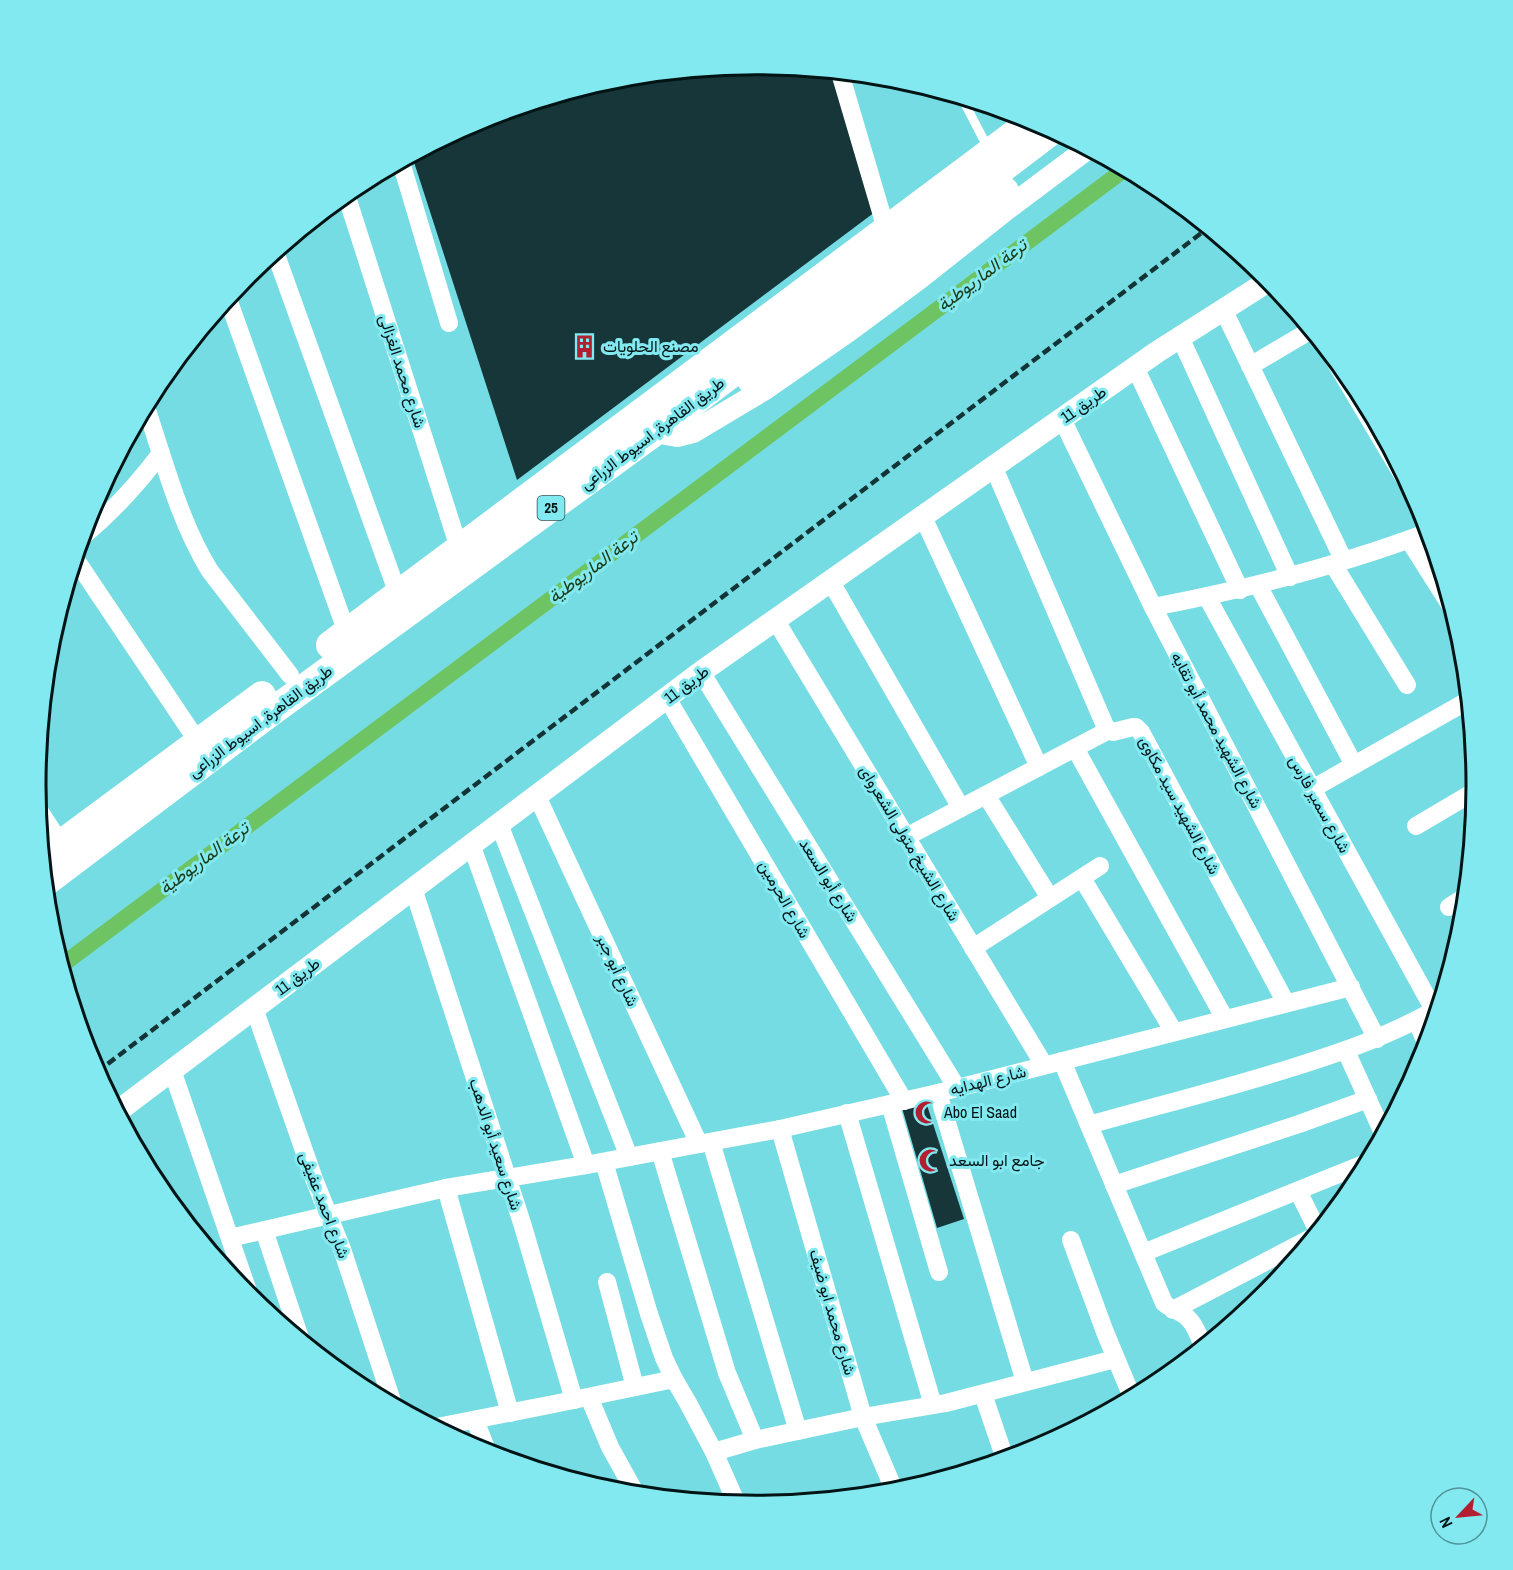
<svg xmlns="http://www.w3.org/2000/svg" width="1513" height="1570" font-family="'Archivo Narrow',Vazirmatn,sans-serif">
<rect width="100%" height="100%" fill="#75dce3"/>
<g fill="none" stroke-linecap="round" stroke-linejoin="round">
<path stroke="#6ec462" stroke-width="16" d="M62,965l1063,-796"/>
</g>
<g fill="#163639">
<path d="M757,65l78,7 40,140 -358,268 -105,-324 69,-37 135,-41z"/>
<path d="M924,1096l40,123 -27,9 -37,-127z"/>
</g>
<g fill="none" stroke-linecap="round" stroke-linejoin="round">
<path stroke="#fff" stroke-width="9" d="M962,98l27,52"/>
<g stroke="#fff" stroke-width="18">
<path d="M840,73l46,156"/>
<path d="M401,162l48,161"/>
<path d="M346,194l113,354"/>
<path d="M275,252l123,342"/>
<path d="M228,299l119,334"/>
<path d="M1223,309l121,252"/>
<path d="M1180,337l110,240"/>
<path d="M1333,358l85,143"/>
<path d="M1250,366l61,-36"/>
<path d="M1135,367l105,223"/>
<path d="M146,407c18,54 34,116 64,164l80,104"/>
<path d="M1062,419l91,188 224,432"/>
<path d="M994,468l112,260 7,4 20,-5h3l5,5 145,271"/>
<path d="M923,517l116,250"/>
<path d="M82,537c30,-25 56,-53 79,-84"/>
<path d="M1409,540l43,68"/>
<path d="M76,560l122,182"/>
<path d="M1333,564l74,121"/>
<path d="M831,582l130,226"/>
<path d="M1258,585l96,180"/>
<path d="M1207,597l227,413"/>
<path d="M1153,607c94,-18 186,-41 276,-75"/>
<path d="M776,621l268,444"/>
<path d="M701,672l256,416"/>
<path d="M667,698l237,403"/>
<path d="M1075,748l150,271"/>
<path d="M1312,789l157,-89"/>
<path d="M986,795l64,103"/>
<path d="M537,796l162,348"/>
<path d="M38,809l23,35"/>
<path d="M499,824l130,333"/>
<path d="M1416,826l61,-36"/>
<path d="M906,837l203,-107"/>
<path d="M471,844l115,321"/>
<path d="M1082,878l92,154"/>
<path d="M413,888l109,335 52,177"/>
<path d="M1449,907l17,-11"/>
<path d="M973,948l127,-82"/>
<path d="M254,1008l60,171 28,70 51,155"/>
<path d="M1416,1020l11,25"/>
<path d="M1346,1051l37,82"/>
<path d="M1062,1061l102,242c5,5 11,6 17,10 12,6 17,21 22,33"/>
<path d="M172,1070l78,227"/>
<path d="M938,1093l87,289"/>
<path d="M890,1104l49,168"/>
<path d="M847,1113l86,292"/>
<path d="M1089,1125c67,-19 135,-36 202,-57 51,-16 101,-33 147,-60"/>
<path d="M780,1129l83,288 32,75"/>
<path d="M711,1142l87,289"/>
<path d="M660,1151l67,222 28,67"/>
<path d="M604,1162l45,152 15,44 10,21 14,24 26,49 23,52"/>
<path d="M1114,1185l185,-61 69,-25"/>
<path d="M446,1188l64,225"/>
<path d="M1298,1191l20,40"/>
<path d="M264,1230l36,108"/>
<path d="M230,1238l216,-50 140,-23 194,-36 158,-36 413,-106"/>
<path d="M1071,1240l34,92 27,65"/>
<path d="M1143,1253l218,-88"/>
<path d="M607,1282l28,105"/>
<path d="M1173,1310l140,-73"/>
<path d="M983,1394l22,65"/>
<path d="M589,1397l21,50 26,47"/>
<path d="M475,1420l13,33"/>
<path d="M437,1427l117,-23 120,-25"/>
<path d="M714,1452l41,-12 108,-23 83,-14 169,-44"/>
</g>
<g stroke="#fff" stroke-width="22">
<path d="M655,432l22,4 16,-4 72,-43 85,-59 70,-52 87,-69 80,-60"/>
<path d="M118,1111l583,-439 456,-320 113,-72"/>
</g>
<g stroke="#fff" stroke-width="28">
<path d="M751,380l18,-11 70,-49 166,-129"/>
<path d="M330,645l703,-525"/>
<path d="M43,857l219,-162"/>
<path d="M46,882l224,-169 385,-281 398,-302"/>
</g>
<path stroke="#133436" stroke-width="4.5" stroke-dasharray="9 4.5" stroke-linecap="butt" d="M97,1072l1111,-844"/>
</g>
<defs>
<symbol id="building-bare" viewBox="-9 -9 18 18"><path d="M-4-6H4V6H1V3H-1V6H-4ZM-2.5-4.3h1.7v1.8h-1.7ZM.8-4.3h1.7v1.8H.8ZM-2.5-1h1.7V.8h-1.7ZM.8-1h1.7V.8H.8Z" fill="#b11f31" stroke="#83e9f0" stroke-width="2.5" paint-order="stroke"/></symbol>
<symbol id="mosque-bare" viewBox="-9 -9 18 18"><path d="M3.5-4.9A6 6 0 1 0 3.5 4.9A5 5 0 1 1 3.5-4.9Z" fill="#b11f31" stroke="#83e9f0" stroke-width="2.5" paint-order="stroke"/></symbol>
</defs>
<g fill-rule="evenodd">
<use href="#building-bare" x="568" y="330" width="33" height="33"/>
<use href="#mosque-bare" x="910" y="1096" width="33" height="33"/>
<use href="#mosque-bare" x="914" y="1144" width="33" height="33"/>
</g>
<g text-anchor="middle" stroke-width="6" stroke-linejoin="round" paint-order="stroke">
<rect fill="#83e9f0" stroke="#275457" stroke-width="1.5" x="537.5" y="496" width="27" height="24" rx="4.5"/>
<g font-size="15" font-weight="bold" fill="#001415">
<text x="551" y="513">25</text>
</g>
<g font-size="16" fill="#001415" stroke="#83e9f0" text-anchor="start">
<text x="603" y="352">مصنع الحلويات</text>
<text x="944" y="1118">Abo El Saad</text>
<text x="949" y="1166">جامع ابو السعد</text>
</g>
<g font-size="16" fill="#001415" stroke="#83e9f0">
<text transform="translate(403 371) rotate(72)" y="6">شارع محمد الغزالى</text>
<text transform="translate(1083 404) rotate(-35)" y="6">طريق 11</text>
<text transform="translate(652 433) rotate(-37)" y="6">طريق القاهرة, اسيوط الزراعى</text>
<text transform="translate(686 684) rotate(-37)" y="6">طريق 11</text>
<text transform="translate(260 721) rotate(-37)" y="6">طريق القاهرة, اسيوط الزراعى</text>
<text transform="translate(1217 730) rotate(62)" y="6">شارع الشهيد محمد أبو تقايه</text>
<text transform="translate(1320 804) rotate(61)" y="6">شارع سمير فارس</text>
<text transform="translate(1180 805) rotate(62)" y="6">شارع الشهيد سيد مكاوى</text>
<text transform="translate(910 843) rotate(59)" y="6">شارع الشيخ متولى الشعرواى</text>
<text transform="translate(829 880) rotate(58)" y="6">شارع أبو السعد</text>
<text transform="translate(785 899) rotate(60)" y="6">شارع الحرمين</text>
<text transform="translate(618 970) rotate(65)" y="6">شارع أبو جبر</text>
<text transform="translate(297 976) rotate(-37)" y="6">طريق 11</text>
<text transform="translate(988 1080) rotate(-14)" y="6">شارع الهدايه</text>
<text transform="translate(496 1144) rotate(72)" y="6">شارع سعيد أبو الدهب</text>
<text transform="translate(325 1205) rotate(69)" y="6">شارع احمد عفيفى</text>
<text transform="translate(833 1312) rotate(74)" y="6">شارع محمد ابو ضيف</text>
</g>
<g font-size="18" font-style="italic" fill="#183a14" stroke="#83e9f0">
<text transform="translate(982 275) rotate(-37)" y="6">ترعة الماريوطية</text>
<text transform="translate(593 567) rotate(-37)" y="6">ترعة الماريوطية</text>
<text transform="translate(204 858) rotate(-37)" y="6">ترعة الماريوطية</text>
</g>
</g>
<path d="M0 0H1513V1570H0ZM46 785a710 710 0 1 1 1420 0a710 710 0 1 1-1420 0Z" fill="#83e9f0" fill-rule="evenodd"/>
<path fill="none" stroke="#001415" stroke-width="3" d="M46 785a710 710 0 1 1 1420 0a710 710 0 1 1-1420 0Z"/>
<g transform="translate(1459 1516) rotate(244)"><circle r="28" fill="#83e9f0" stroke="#4f9498" stroke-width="1.5"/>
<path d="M0-4.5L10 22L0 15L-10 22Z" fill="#b11f31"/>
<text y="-9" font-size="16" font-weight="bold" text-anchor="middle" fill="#001415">N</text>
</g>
</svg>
